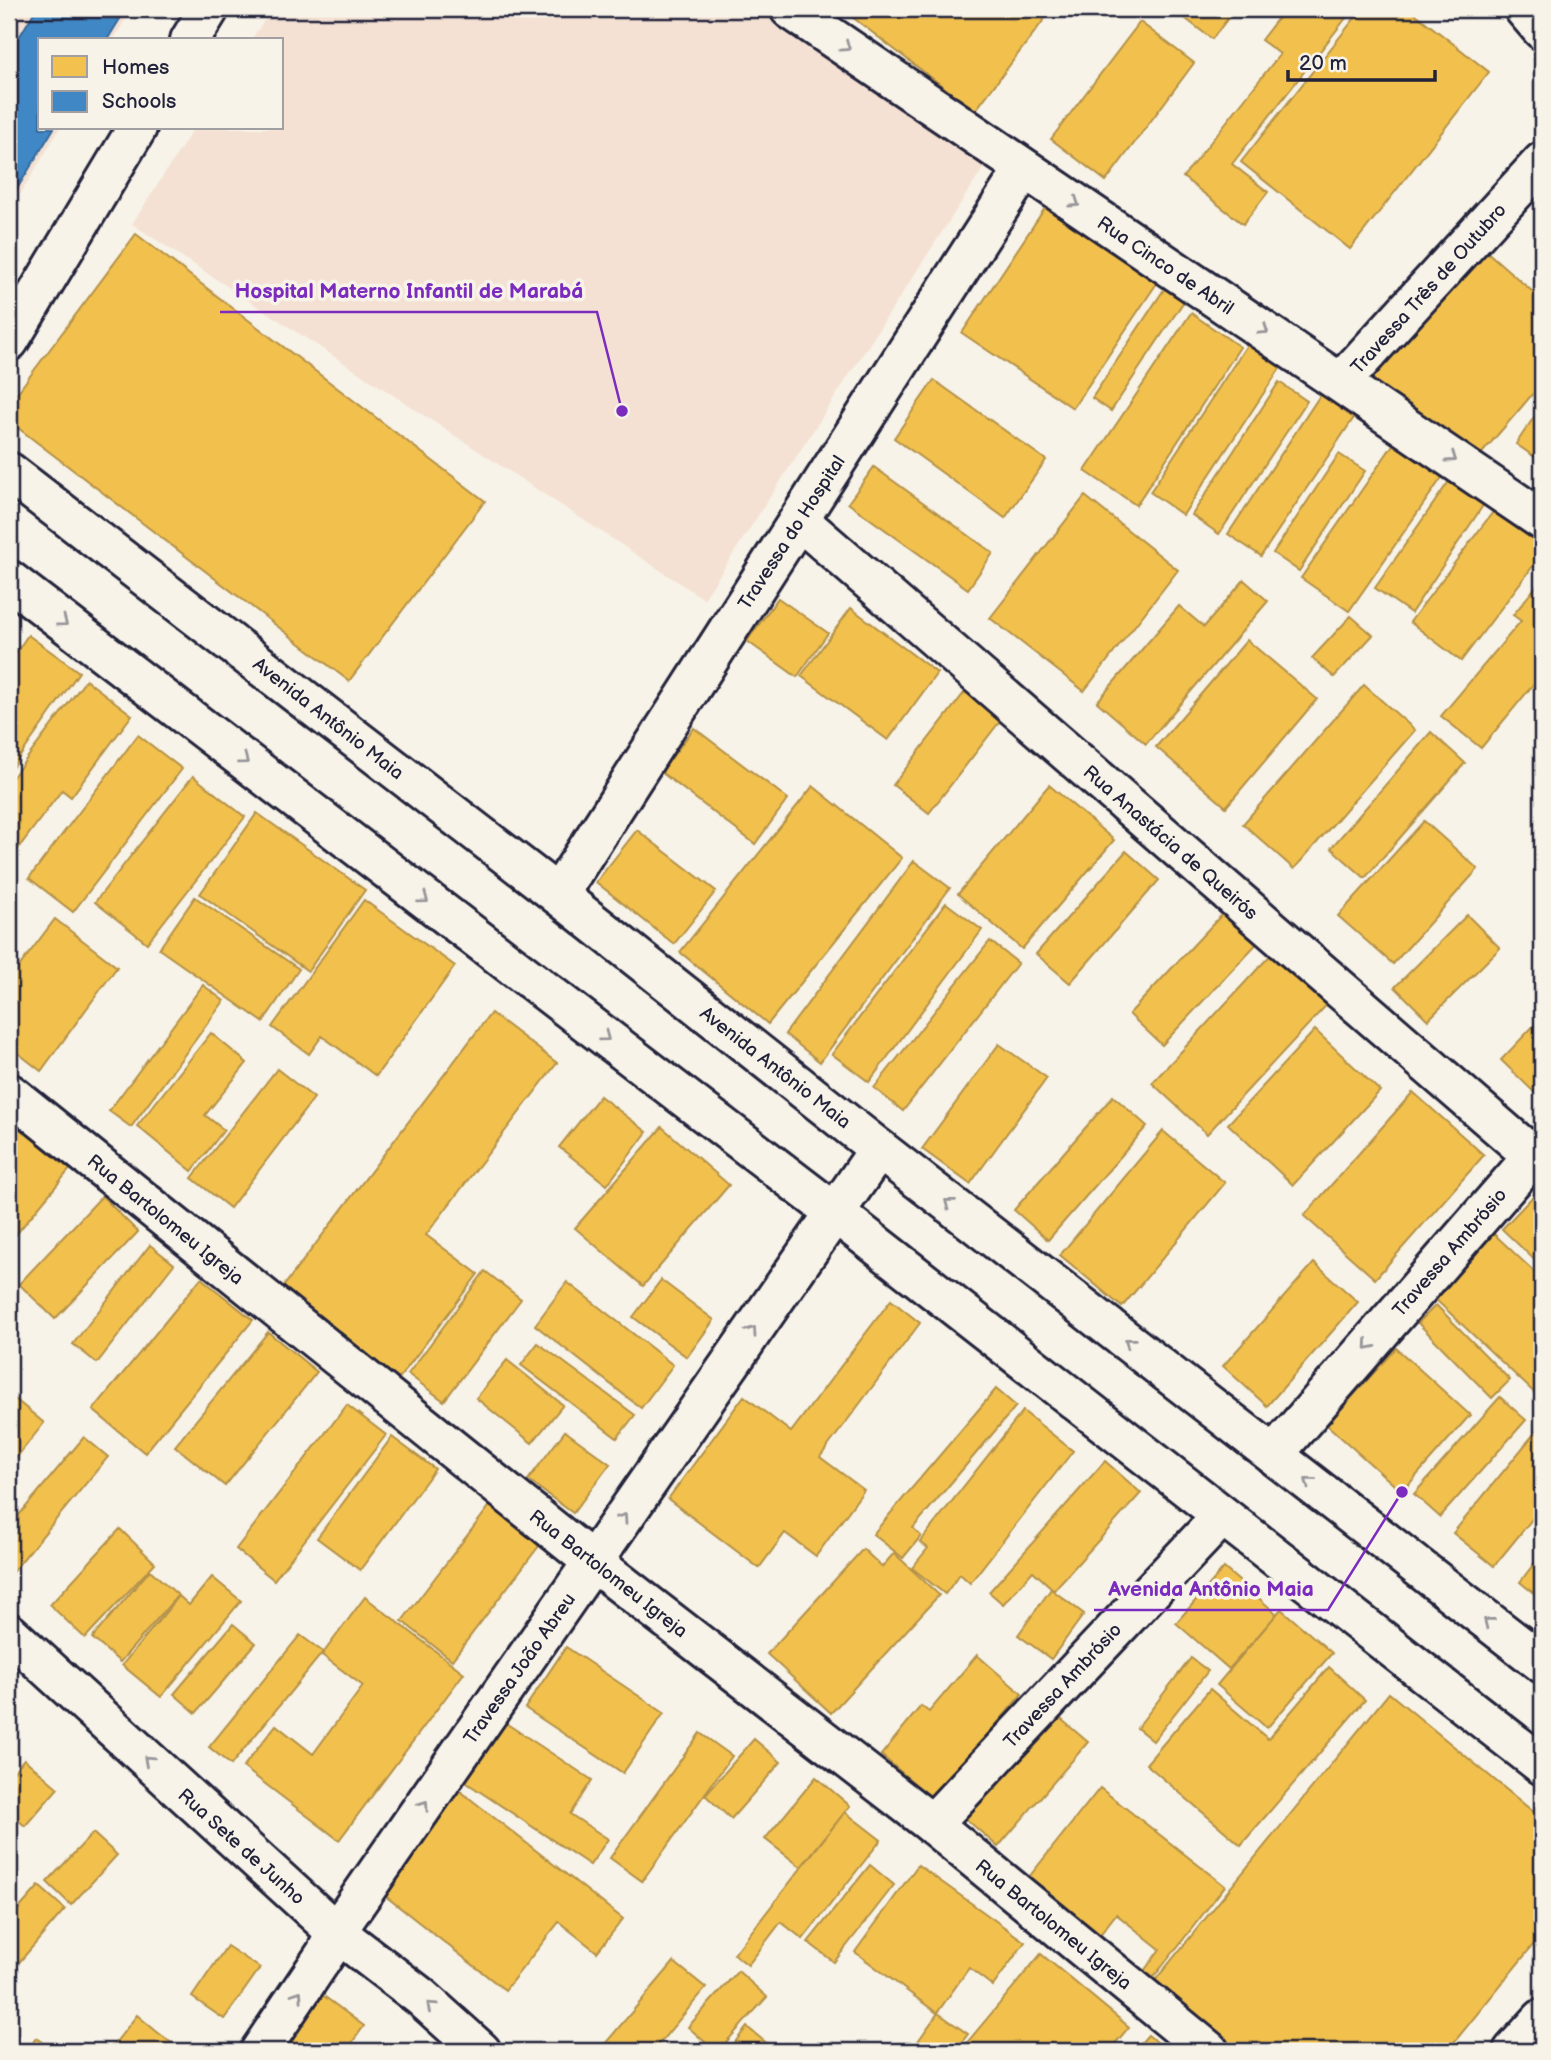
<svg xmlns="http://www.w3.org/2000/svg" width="1551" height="2060" font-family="'Balsamiq Sans',sans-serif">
<rect width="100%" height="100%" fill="#f7f3e8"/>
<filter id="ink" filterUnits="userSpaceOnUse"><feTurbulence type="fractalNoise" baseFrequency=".0143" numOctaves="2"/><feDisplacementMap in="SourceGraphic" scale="14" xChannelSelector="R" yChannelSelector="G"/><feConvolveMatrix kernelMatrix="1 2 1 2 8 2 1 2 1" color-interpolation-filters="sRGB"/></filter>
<g filter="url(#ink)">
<g fill="#f4e1d3">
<path d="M9,9h123l-19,31h-73v88h20l-51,85z"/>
<path d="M272,9h491l227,149 -286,441 -572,-375 62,-96h88v-88h-31z"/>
</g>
<g fill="#f2c14e" stroke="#b49148" stroke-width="2">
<path d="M850,9h202l-77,102 -128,-98z"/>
<path d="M1173,9h62l-23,30z"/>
<path d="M1285,9h68l-121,155 36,28 -25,32 -60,-47 97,-123 -19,-14z"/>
<path d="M1362,9h47l80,63 -139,177 -109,-87z"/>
<path d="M1140,22l54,41 -88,118 -55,-42z"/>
<path d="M1047,205l112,75 -86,128 -111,-75z"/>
<path d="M136,234l349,267 -136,180 -340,-260v-17z"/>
<path d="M1477,243l65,57v83l-71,83 -106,-94z"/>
<path d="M1167,285l19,13 -75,113 -19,-13z"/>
<path d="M1191,313l49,34 -104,158 -51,-34z"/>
<path d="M1251,339l34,22 -102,154 -33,-23z"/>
<path d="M934,380l112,80 -41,58 -111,-80z"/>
<path d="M1279,382l28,19 -88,133 -27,-19z"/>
<path d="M1323,391l34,22 -96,143 -33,-22z"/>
<path d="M1542,405v57l-26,-18z"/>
<path d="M1397,439l48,34 -96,138 -48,-33z"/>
<path d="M1339,454l26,17 -66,100 -26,-18z"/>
<path d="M874,467l119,86 -25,36 -120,-86z"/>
<path d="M1452,477l34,24 -75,112 -36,-25z"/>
<path d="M1085,496l93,74 -94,121 -94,-73z"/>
<path d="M1499,504l43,33v17l-81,107 -51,-39z"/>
<path d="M1542,579v95l-61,74 -40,-32 80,-95 -8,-6z"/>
<path d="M1244,580l24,21 -122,143 -49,-42 82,-96 25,21z"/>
<path d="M778,598l50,35 -31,44 -50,-36z"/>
<path d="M851,608l86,65 -49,67 -87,-64z"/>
<path d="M1351,616l22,19 -39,42 -22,-19z"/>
<path d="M28,635l51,37 -70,100v-109z"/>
<path d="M1247,640l70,59 -91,108 -70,-60z"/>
<path d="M86,680l46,35 -61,82 -9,-7 -51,68 -2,-2v-74z"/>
<path d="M1364,685l51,45 -121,139 -51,-45z"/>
<path d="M968,688l36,28 -75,97 -36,-28z"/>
<path d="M694,728l94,71 -33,45 -94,-72z"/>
<path d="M1431,732l34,31 -100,115 -34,-30z"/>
<path d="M138,735l44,34 -109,143 -44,-34z"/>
<path d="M193,776l52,41 -98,126 -52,-41z"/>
<path d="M1049,785l65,55 -92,109 -64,-55z"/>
<path d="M813,786l89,72 -134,166 -88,-72z"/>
<path d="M257,813l108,77 -57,81 -108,-77z"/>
<path d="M1424,821l54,48 -85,95 -55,-48z"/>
<path d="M637,830l79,61 -42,53 -78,-62z"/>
<path d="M1126,851l33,29 -89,103 -34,-29z"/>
<path d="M914,861l36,27 -130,174 -35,-28z"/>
<path d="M195,897l104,72 -36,53 -104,-73z"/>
<path d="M364,900l91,66 -79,110 -54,-40 -13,18 -37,-27z"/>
<path d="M946,903l36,27 -113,152 -37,-28z"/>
<path d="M1229,907l33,31 -100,107 -33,-31z"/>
<path d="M1467,915l33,33 -72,72 -33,-33z"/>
<path d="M55,919l62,48 -76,104 -32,-25v-66z"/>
<path d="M990,941l28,22 -115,148 -29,-23z"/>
<path d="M1277,948l55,51 -125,135 -55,-51z"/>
<path d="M203,985l21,16 -93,126 -22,-16z"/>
<path d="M491,1013l66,50 -131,172 52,39 -84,111 -117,-90z"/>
<path d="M1542,1017v83l-41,-40z"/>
<path d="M1315,1030l65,61 -87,94 -65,-61z"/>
<path d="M211,1033l36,30 -42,52 19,15 -32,41 -55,-45z"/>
<path d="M999,1044l48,34 -77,106 -48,-35z"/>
<path d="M277,1069l37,29 -84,110 -38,-30z"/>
<path d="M1413,1092l71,63 -109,124 -71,-63z"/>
<path d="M600,1096l47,36 -40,53 -48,-38z"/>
<path d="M1113,1096l34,30 -99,114 -34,-30z"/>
<path d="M13,1120l57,49 -61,74v-117z"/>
<path d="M662,1127l67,58 -86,101 -68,-58z"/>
<path d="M1163,1131l62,52 -103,124 -62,-52z"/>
<path d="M1539,1190l3,3v74l-40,-38z"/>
<path d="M102,1196l36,36 -83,87 -36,-35z"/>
<path d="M1494,1234l48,45v121l-108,-102z"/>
<path d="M150,1245l24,19 -77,99 -24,-19z"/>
<path d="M1314,1263l44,39 -91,104 -44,-40z"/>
<path d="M485,1271l36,28 -77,102 -36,-27z"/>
<path d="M201,1278l52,42 -108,133 -52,-43z"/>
<path d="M661,1280l53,40 -27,37 -54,-40z"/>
<path d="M567,1282l106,83 -32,43 -106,-83z"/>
<path d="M891,1300l29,23 -100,134 44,33 -48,66 -31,-23 -26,35 -91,-69 76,-103 47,36z"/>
<path d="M1436,1305l74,75 -18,18 -74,-75z"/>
<path d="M268,1332l49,40 -92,114 -50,-40z"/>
<path d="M538,1343l97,72 -18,23 -96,-73z"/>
<path d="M1396,1348l74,67 -68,77 -75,-67z"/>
<path d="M507,1360l56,45 -31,38 -56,-45z"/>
<path d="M996,1389l20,17 -103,122 8,8 -18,22 -30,-24z"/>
<path d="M9,1394l35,29 -35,44z"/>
<path d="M1500,1397l26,23 -86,97 -26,-23z"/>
<path d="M347,1405l39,30 -112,145 -38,-31z"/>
<path d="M1023,1411l50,40 -103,132 -10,-9 -15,20 -33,-26 16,-20 -8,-6z"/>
<path d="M1538,1429l4,4v74l-48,59 -41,-33z"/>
<path d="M565,1431l45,33 -37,49 -45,-33z"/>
<path d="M84,1437l24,20 -99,119v-49z"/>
<path d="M392,1437l43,32 -75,101 -43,-32z"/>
<path d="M1105,1461l36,32 -87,97 -21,-19 -30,33 -14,-12z"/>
<path d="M492,1503l50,39 -90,118 -50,-39z"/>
<path d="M120,1529l35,34 -70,75 -35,-33z"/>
<path d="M863,1549l19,18 12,-14 45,42 -108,118 -64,-59z"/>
<path d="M1542,1553v47l-22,-18z"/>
<path d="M1224,1568l53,46 -48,55 -53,-46z"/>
<path d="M150,1570l28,25 -58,67 -28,-24z"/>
<path d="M212,1577l29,24 -80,96 -39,-32 57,-69 10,9z"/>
<path d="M1051,1589l33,25 -33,45 -33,-24z"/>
<path d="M365,1597l99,76 -125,167 -96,-73 33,-42 37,29 50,-68 -41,-31z"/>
<path d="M1281,1609l51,44 -65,75 -50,-43z"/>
<path d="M233,1624l23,19 -60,70 -22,-19z"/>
<path d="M300,1635l23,17 -92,113 -22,-18z"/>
<path d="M566,1647l98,66 -41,60 -98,-65z"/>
<path d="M977,1655l45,39 -89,105 -52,-44 40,-49 8,6z"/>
<path d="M1191,1658l17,13 -55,70 -16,-13z"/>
<path d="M1329,1667l36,33 -124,145 -95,-81 64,-75 58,50z"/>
<path d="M1389,1693l153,126v115l-95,117h-223l-76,-62z"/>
<path d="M1055,1714l33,28 -90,105 -33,-29z"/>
<path d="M501,1720l91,60 -22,34 38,25 -18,26 -129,-86z"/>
<path d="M700,1733l32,23 -90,125 -32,-23z"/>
<path d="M754,1739l27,23 -50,57 -26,-24z"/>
<path d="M24,1759l34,29 -33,38 -16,-14v-35z"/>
<path d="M816,1777l34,29 -49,61 -36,-28z"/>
<path d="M1100,1788l125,98 -72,92 -9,-7 16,-22 -44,-35 -27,35 -72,-57z"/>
<path d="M459,1790l164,129 -26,33 -38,-30 -54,68 -126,-99z"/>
<path d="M845,1812l36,28 -78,99 -22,-17 -33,43 -14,-11z"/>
<path d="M93,1833l24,22 -46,50 -24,-23z"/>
<path d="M870,1865l24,20 -60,77 -26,-20z"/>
<path d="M918,1865l107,77 -32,44 -24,-18 -32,45 -82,-61z"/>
<path d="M39,1886l26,23 -56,65v-54z"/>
<path d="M227,1946l33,22 -36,51 -32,-22z"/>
<path d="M1041,1954l88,73 -20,24h-149z"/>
<path d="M674,1962l32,26 -53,63h-54z"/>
<path d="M738,1971l29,26 -49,54h-3l-27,-24z"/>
<path d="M317,1991l47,35 -18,25h-73z"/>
<path d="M938,2013l30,21 -13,17h-44z"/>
<path d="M137,2015l19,16 26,20h-73z"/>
<path d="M747,2027l23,19 -4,5h-38z"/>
<path d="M1148,2035l20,16h-34z"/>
<path d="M36,2038l19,13h-28z"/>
</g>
<path fill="#3f88c5" stroke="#36699c" stroke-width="2" d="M36,9h90l-19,31h-67v88h14l-45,74v-148z"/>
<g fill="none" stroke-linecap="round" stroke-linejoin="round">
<defs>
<g id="minor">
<path d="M1524,9l18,21"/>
<path d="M190,40l19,-31"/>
<path d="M9,341l128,-213"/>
<path d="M1341,382l201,-220"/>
<path d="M799,520l743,644"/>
<path d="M558,895l466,-726"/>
<path d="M9,1093l584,469 339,262 277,227"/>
<path d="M1274,1454l268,-308"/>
<path d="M9,1633l327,299 85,65 60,54"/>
<path d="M932,1824l290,-308"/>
<path d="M260,2051l66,-98 10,-21 543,-783"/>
<path d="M1513,2051l29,-32"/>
</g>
<path id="tertiary" d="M790,9l752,511"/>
<g id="secondary">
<path d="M9,472l549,423 321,254 663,514"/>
<path d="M9,580l825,632 708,553"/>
</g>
</defs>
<use href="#minor" stroke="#22223b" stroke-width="44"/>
<use href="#tertiary" stroke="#22223b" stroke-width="44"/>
<use href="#secondary" stroke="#22223b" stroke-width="44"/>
<use href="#minor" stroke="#f7f3e8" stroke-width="38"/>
<use href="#tertiary" stroke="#f7f3e8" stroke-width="38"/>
<use href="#secondary" stroke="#f7f3e8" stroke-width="38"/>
</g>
<defs><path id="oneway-chevron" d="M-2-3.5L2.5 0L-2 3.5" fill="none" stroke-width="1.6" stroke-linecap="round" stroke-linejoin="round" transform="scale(1.75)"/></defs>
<g stroke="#97959a">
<use href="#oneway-chevron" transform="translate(846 47) rotate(34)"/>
<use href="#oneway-chevron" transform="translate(1075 203) rotate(34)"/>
<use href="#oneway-chevron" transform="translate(1264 330) rotate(34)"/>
<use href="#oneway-chevron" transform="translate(1452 458) rotate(35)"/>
<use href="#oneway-chevron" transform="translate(63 622) rotate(37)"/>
<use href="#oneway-chevron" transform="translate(244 760) rotate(37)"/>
<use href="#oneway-chevron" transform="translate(424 899) rotate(37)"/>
<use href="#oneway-chevron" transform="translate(605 1037) rotate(37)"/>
<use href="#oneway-chevron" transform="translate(949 1203) rotate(-142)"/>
<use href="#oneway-chevron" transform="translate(752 1331) rotate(-55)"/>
<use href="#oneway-chevron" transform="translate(1129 1342) rotate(-142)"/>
<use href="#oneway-chevron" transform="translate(1369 1345) rotate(131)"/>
<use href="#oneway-chevron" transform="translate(1309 1482) rotate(-142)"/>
<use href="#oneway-chevron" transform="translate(623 1518) rotate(-55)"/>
<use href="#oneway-chevron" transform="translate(1488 1622) rotate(-142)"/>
<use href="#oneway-chevron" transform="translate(148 1760) rotate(-138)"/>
<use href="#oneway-chevron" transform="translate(424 1805) rotate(-55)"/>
<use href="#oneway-chevron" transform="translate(298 1995) rotate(-56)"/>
<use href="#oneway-chevron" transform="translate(431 2006) rotate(-138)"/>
</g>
</g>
<g text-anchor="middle" stroke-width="7" stroke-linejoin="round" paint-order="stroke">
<g font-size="19" fill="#22223b" stroke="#f7f3e8">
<text transform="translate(1166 265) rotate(34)" y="7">Rua Cinco de Abril</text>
<text transform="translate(1428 288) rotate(-48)" y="7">Travessa Três de Outubro</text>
<text transform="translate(791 532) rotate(-57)" y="7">Travessa do Hospital</text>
<text transform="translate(329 718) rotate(38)" y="7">Avenida Antônio Maia</text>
<text transform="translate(1171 842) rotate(41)" y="7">Rua Anastácia de Queirós</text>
<text transform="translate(776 1067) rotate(38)" y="7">Avenida Antônio Maia</text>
<text transform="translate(166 1219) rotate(39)" y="7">Rua Bartolomeu Igreja</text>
<text transform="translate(1449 1252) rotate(-49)" y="7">Travessa Ambrósio</text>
<text transform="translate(609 1573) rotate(38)" y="7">Rua Bartolomeu Igreja</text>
<text transform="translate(519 1668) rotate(-55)" y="7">Travessa João Abreu</text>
<text transform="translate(1062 1685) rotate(-47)" y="7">Travessa Ambrósio</text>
<text transform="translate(242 1846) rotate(42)" y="7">Rua Sete de Junho</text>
<text transform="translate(1054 1924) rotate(39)" y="7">Rua Bartolomeu Igreja</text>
</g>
</g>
<path fill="none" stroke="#7b2cbf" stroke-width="2.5" d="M622 411L597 312H220M1402 1492L1328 1610H1094"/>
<g fill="#7b2cbf" stroke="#f7f3e8" stroke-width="2.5">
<circle cx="622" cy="411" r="7"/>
<circle cx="1402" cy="1492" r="7"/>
</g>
<g font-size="21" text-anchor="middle" font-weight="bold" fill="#7b2cbf" stroke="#f7f3e8" stroke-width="7" stroke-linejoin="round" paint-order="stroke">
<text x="409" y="298">Hospital Materno Infantil de Marabá</text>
<text x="1211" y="1596">Avenida Antônio Maia</text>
</g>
<rect width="1551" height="2060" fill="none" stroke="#f7f3e8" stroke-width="35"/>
<rect x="18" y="18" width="1516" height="2025" fill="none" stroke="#22223b" stroke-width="2.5" filter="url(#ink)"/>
<rect x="38" y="38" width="245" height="91" fill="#f7f3e8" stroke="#a29fa3" stroke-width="2"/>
<rect x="52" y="56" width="35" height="21" fill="#f2c14e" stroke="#a29fa3" stroke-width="2"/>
<text x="102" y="74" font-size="21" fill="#22223b">Homes</text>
<rect x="52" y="91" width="35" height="21" fill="#3f88c5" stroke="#a29fa3" stroke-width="2"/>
<text x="102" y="108" font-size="21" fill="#22223b">Schools</text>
<path d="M1288 70v10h147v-10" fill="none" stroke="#22223b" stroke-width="3.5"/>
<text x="1299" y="70" font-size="21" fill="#22223b" stroke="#f7f3e8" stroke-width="5" paint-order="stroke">20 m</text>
</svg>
